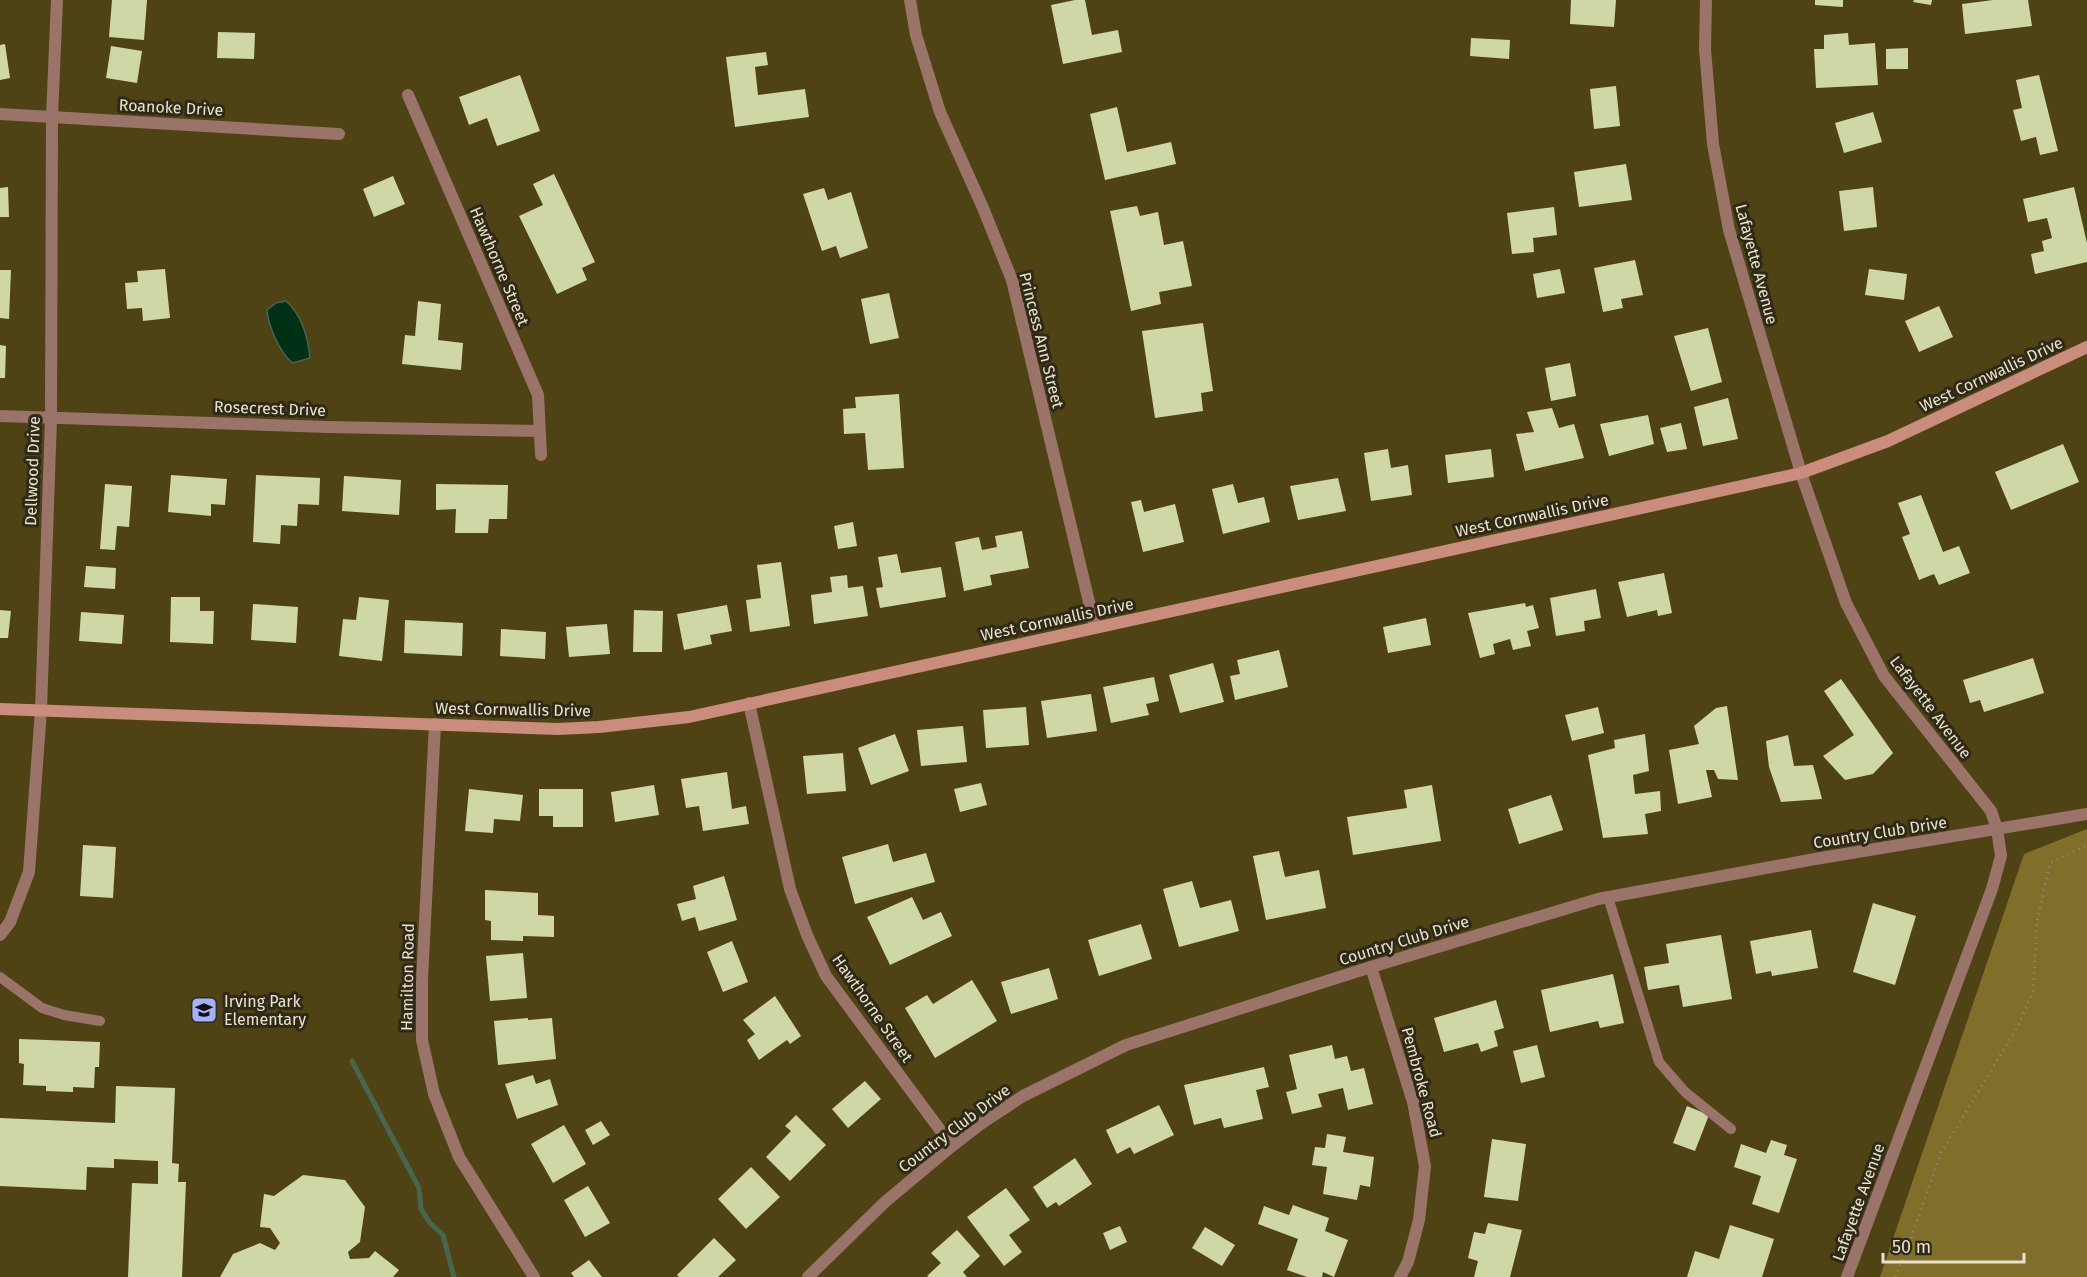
<svg xmlns="http://www.w3.org/2000/svg" width="2087" height="1277" font-family="'Fira Sans',sans-serif">
<rect width="100%" height="100%" fill="#4f4316"/>
<path fill="#806e2b" d="M2087,829v448h-207l144,-423z"/>
<path fill="#003117" stroke="#46664d" stroke-width="1.5" d="M286,301c16,14 22,37 24,57l-17,5c-13,-9 -25,-38 -26,-53l9,-7z"/>
<g fill="none" stroke-linecap="round" stroke-linejoin="round">
<path stroke="#46664d" stroke-width="5" d="M352,1061l67,127 2,21 9,14 13,12 11,42"/>
</g>
<g fill="#cfd7a6">
<path d="M112,0h35l-3,40 -35,-3z"/>
<path d="M1075,0h10l7,35 26,-5 4,22 -59,12 -12,-59z"/>
<path d="M1571,0h45l-2,27 -44,-3z"/>
<path d="M1815,0h28v7l-28,-2z"/>
<path d="M1914,0h18l-1,5 -18,-3z"/>
<path d="M1993,0h35l4,26 -67,8 -3,-30z"/>
<path d="M218,32l37,1 -1,26 -37,-1z"/>
<path d="M1848,33l1,12 26,-2 3,42 -62,3 -2,-39h10v-14z"/>
<path d="M1471,38l39,2 -1,19 -39,-3z"/>
<path d="M5,44l5,34 -10,2v-35z"/>
<path d="M111,46l31,5 -5,32 -31,-5z"/>
<path d="M1908,48v21h-22v-20z"/>
<path d="M766,52l2,13 -13,2 3,28 47,-6 4,28 -74,10 -9,-70z"/>
<path d="M520,75l20,56 -43,15 -10,-28 -18,7 -10,-28z"/>
<path d="M2039,75l19,76 -18,4 -4,-18 -15,4 -8,-31 9,-2 -6,-28z"/>
<path d="M1616,86l4,40 -26,3 -4,-40z"/>
<path d="M1117,107l10,45 44,-10 5,22 -71,16 -15,-66z"/>
<path d="M1873,112l9,30 -38,11 -9,-30z"/>
<path d="M1626,164l6,36 -53,7 -5,-35z"/>
<path d="M554,174l41,88 -13,6 5,12 -30,14 -38,-78 24,-11 -10,-21z"/>
<path d="M393,176l12,28 -31,13 -11,-28z"/>
<path d="M8,187l1,30h-9v-29z"/>
<path d="M1873,187l4,40 -33,4 -5,-40z"/>
<path d="M2074,187l13,56v19l-52,12 -4,-20 13,-3 -2,-10 10,-3 -5,-20 -19,4 -5,-23z"/>
<path d="M824,188l4,12 23,-8 17,56 -28,10 -4,-12 -14,5 -19,-57z"/>
<path d="M1137,206l3,10 18,-4 6,33 19,-4 9,45 -33,6 2,12 -30,7 -21,-100z"/>
<path d="M1554,207l3,28 -24,3 1,14 -22,2 -5,-41z"/>
<path d="M1635,260l8,35 -22,4 2,9 -20,4 -9,-44z"/>
<path d="M165,269l5,49 -27,3 -1,-13 -15,1 -2,-26 13,-1 -1,-11z"/>
<path d="M1560,269l5,24 -28,5 -4,-24z"/>
<path d="M1869,269l38,5 -3,26 -39,-5z"/>
<path d="M0,270h11l-2,49 -9,-1z"/>
<path d="M889,293l10,45 -29,6 -9,-45z"/>
<path d="M418,301l23,3 -3,36 25,3 -2,27 -59,-6 3,-29 10,1z"/>
<path d="M1939,306l14,31 -34,15 -14,-31z"/>
<path d="M1203,323l10,68 -12,2 2,18 -48,7 -13,-87z"/>
<path d="M1708,328l14,54 -31,9 -17,-55z"/>
<path d="M0,345l6,1 -1,32h-5z"/>
<path d="M1570,363l6,33 -25,5 -6,-33z"/>
<path d="M899,394l5,74 -36,2 -3,-37 -21,1 -1,-25 13,-1 -1,-11z"/>
<path d="M1728,398l10,41 -35,7 -9,-39z"/>
<path d="M1552,408l7,20 15,-4 10,34 -59,13 -9,-37 18,-2 -7,-20z"/>
<path d="M1648,415l6,29 -45,12 -9,-32z"/>
<path d="M1681,423l6,26 -20,3 -7,-24z"/>
<path d="M2063,444l16,38 -68,28 -16,-38z"/>
<path d="M1388,449l3,19 17,-3 4,30 -41,6 -7,-48z"/>
<path d="M1491,449l3,28 -46,6 -3,-28z"/>
<path d="M171,475l56,4 -2,26 -14,-1v12l-43,-4z"/>
<path d="M256,475l64,3 -1,27 -21,-1 -1,22 -16,-1 -1,19 -27,-2z"/>
<path d="M344,476l57,4 -2,35 -57,-4z"/>
<path d="M1338,478l8,33 -48,9 -8,-34z"/>
<path d="M105,484l27,2 -3,41 -12,-1 -2,24 -15,-1z"/>
<path d="M436,484l72,1 -1,34h-18l-1,14h-33l1,-24 -20,1z"/>
<path d="M1233,484l5,19 26,-6 6,25 -47,12 -11,-45z"/>
<path d="M1921,495l22,57 16,-6 11,27 -31,12 -5,-11 -15,6 -17,-43 8,-3 -12,-31z"/>
<path d="M1141,500l3,12 31,-8 9,38 -41,10 -12,-50z"/>
<path d="M853,522l4,24 -19,3 -4,-23z"/>
<path d="M1022,531l7,37 -39,7 2,10 -28,6 -9,-49 24,-5 3,13 15,-3 -2,-11z"/>
<path d="M897,554l4,19 40,-6 5,30 -66,11 -4,-20 7,-1 -5,-30z"/>
<path d="M781,562l9,64 -40,6 -4,-32 15,-2 -4,-33z"/>
<path d="M86,566l30,2 -1,21 -31,-2z"/>
<path d="M1664,573l8,40 -14,3 -1,-6 -30,7 -9,-35z"/>
<path d="M847,575l1,13 15,-2 5,30 -54,8 -3,-29 21,-3 -2,-15z"/>
<path d="M1596,589l5,29 -17,3 1,10 -29,5 -6,-38z"/>
<path d="M171,597h29v14h14l-1,33 -43,-2z"/>
<path d="M359,597l30,3 -7,61 -43,-5 4,-37 13,1z"/>
<path d="M1525,603l1,4 7,-2 6,23 -12,3 4,15 -18,4 -3,-11 -17,5 2,10 -15,4 -12,-45z"/>
<path d="M253,604l45,3 -2,36 -45,-3z"/>
<path d="M727,605l5,26 -22,4 2,9 -28,6 -7,-36z"/>
<path d="M0,610l11,1 -3,27h-8z"/>
<path d="M634,610l29,1 -1,41h-29z"/>
<path d="M81,612l43,3 -2,29 -43,-3z"/>
<path d="M1426,618l5,27 -43,8 -5,-26z"/>
<path d="M405,620l58,3 -1,33 -58,-3z"/>
<path d="M607,624l3,30 -41,3 -3,-30z"/>
<path d="M501,629l45,3 -1,27 -45,-3z"/>
<path d="M1279,650l9,37 -53,13 -5,-24 10,-2 -3,-14z"/>
<path d="M2033,658l11,35 -60,19 -4,-12 -10,3 -7,-23z"/>
<path d="M1213,663l11,39 -44,11 -11,-38z"/>
<path d="M1154,677l5,24 -13,3 3,11 -38,8 -8,-36z"/>
<path d="M1841,679l52,74 -20,21 -28,6 -22,-24 31,-21 -30,-44z"/>
<path d="M1091,694l6,37 -50,7 -6,-37z"/>
<path d="M1727,706l11,74 -20,-1 -4,-9h-8l6,27 -34,7 -9,-54 30,-6 -5,-18 22,-18z"/>
<path d="M1026,707l3,38 -43,3 -3,-38z"/>
<path d="M1598,707l6,26 -32,8 -7,-26z"/>
<path d="M963,726l4,36 -46,4 -4,-36z"/>
<path d="M895,734l14,37 -38,14 -13,-37z"/>
<path d="M1645,734l4,37 -16,4 2,19 25,-3 1,20 -16,3 3,20 -45,4 -15,-83 27,-7 -1,-8z"/>
<path d="M1788,735l6,31 19,-1 9,34 -41,3 -12,-35 -3,-26z"/>
<path d="M843,753l3,38 -39,3 -4,-38z"/>
<path d="M727,772l5,37 14,-3 3,18 -46,7 -4,-25 -13,2 -5,-29z"/>
<path d="M981,783l6,22 -27,7 -6,-23z"/>
<path d="M654,785l5,30 -44,7 -4,-30z"/>
<path d="M1432,785l9,56 -88,14 -6,-38 60,-9 -3,-18z"/>
<path d="M469,789l54,6 -3,26 -26,-2 -1,14 -28,-2z"/>
<path d="M539,789h44v38h-30v-11h-14z"/>
<path d="M1551,795l12,35 -44,14 -11,-35z"/>
<path d="M888,844l5,18 33,-9 9,29 -80,22 -13,-47z"/>
<path d="M83,845l33,2 -3,51 -33,-2z"/>
<path d="M1279,851l6,26 34,-7 7,38 -60,12 -13,-64z"/>
<path d="M724,876l13,44 -38,11 -4,-14 -13,4 -5,-17 19,-5 -3,-13z"/>
<path d="M1192,881l8,27 31,-8 8,31 -60,16 -16,-58z"/>
<path d="M485,890l53,3v22l16,1v21l-31,-1v5l-32,-1v-19l-6,-1z"/>
<path d="M912,897l11,23 18,-8 11,24 -62,29 -23,-48z"/>
<path d="M1873,903l43,13 -21,69 -42,-13z"/>
<path d="M1141,924l11,35 -53,17 -11,-36z"/>
<path d="M1811,930l7,38 -46,8 -1,-5 -15,3 -6,-33z"/>
<path d="M1721,935l11,64 -49,8 -4,-22 -31,5 -4,-23 25,-4 -3,-19z"/>
<path d="M732,941l16,41 -25,10 -16,-40z"/>
<path d="M523,953l4,45 -37,3 -4,-45z"/>
<path d="M1049,968l9,31 -47,15 -10,-32z"/>
<path d="M1613,974l11,49 -24,5 -2,-7 -48,11 -9,-42z"/>
<path d="M972,980l25,41 -62,37 -30,-50 22,-13 6,9z"/>
<path d="M775,996l26,40 -11,8 -3,-4 -28,20 -12,-20 8,-6 -12,-14z"/>
<path d="M1496,1000l8,28 -10,3 4,15 -17,6 -3,-9 -34,9 -10,-34z"/>
<path d="M528,1018v2l24,-2 4,41 -58,6 -4,-44z"/>
<path d="M19,1039l81,3 -1,25h-4l-1,21 -21,-1v5l-27,-1v-5l-23,-1 1,-21 -5,-1z"/>
<path d="M1332,1045l3,14 12,-3 4,15 13,-3 9,36 -25,6 -5,-22 -25,6 4,13 -30,7 -6,-22 11,-3 -8,-34z"/>
<path d="M1537,1045l8,32 -24,6 -8,-32z"/>
<path d="M1264,1067l5,20 -13,3 7,29 -39,9 -3,-10 -27,7 -10,-40z"/>
<path d="M533,1075l3,9 14,-5 8,26 -41,14 -12,-35z"/>
<path d="M865,1081l16,18 -33,29 -16,-19z"/>
<path d="M116,1086l59,2 -3,75 7,1 -1,18h8l-4,95h-54l4,-94 26,1v-23l-44,-2v9l-27,-1 -1,23 -86,-4v-68l115,5z"/>
<path d="M1159,1105l15,30 -40,19 -4,-7 -13,7 -11,-24z"/>
<path d="M1687,1106l22,9 -14,36 -22,-8z"/>
<path d="M796,1115l30,30 -36,36 -24,-24 25,-26 -6,-5z"/>
<path d="M601,1121l9,14 -17,10 -8,-15z"/>
<path d="M564,1125l22,39 -33,19 -22,-39z"/>
<path d="M1327,1134l19,3 -3,15 31,5 -4,30 -10,-2 -3,15 -34,-6 4,-27 -15,-2 3,-18 10,1z"/>
<path d="M1492,1139l34,5 -8,57 -34,-4z"/>
<path d="M1771,1140l16,5 -3,10 13,4 -18,54 -27,-9 9,-28 -27,-9 7,-23 25,9z"/>
<path d="M1075,1158l17,26 -33,22 -3,-4 -9,6 -14,-21z"/>
<path d="M751,1167l29,30 -34,32 -28,-30z"/>
<path d="M303,1175l42,5 20,27 -5,35 -12,10 2,7 19,-1 6,-7 24,19 -6,7h-173l13,-23 27,-11 15,7 5,-7 -10,-15 -10,-1 4,-33 10,2z"/>
<path d="M588,1186l22,37 -25,14 -21,-37z"/>
<path d="M1006,1188l24,32 -21,15 13,17 -18,14 -37,-49z"/>
<path d="M1293,1205l36,13 -4,13 23,9 -14,37 -11,-5 -1,5h-15l-20,-7 11,-31 -40,-15 6,-18 25,9z"/>
<path d="M1488,1223l34,7 -12,47h-36l4,-16 -10,-3 6,-26 11,2z"/>
<path d="M1730,1225l44,14 -12,38h-75l8,-26 24,8z"/>
<path d="M1120,1226l7,16 -17,8 -7,-17z"/>
<path d="M1205,1227l30,18 -13,21 -30,-18z"/>
<path d="M957,1230l23,26 -17,16 4,5h-38l-2,-1 14,-13 -10,-10z"/>
<path d="M714,1238l22,22 -18,17h-39l-2,-2z"/>
<path d="M589,1260l13,17h-28l-3,-4z"/>
</g>
<g fill="none" stroke-linecap="round" stroke-linejoin="round">
<path stroke="#8e8460" stroke-width="3" stroke-dasharray="1.5 4.5" stroke-linecap="butt" d="M1895,1277l11,-25 35,-99 76,-125 16,-36 4,-71 13,-58 37,-18"/>
<g stroke="#9a7369" stroke-width="10">
<path d="M1608,897l51,165 26,30 46,37"/>
<path d="M0,977l42,31 22,7 36,6"/>
</g>
<g stroke="#9a7369" stroke-width="12">
<path d="M910,0l6,35 24,77 43,96 29,72 83,347"/>
<path d="M1706,0l-1,49 8,95 16,86 72,243 45,130 38,73 107,135 6,18 4,27 -9,33 -145,388"/>
<path d="M408,95l130,300 3,60"/>
<path d="M0,114l339,20"/>
<path d="M0,416l327,11 212,4"/>
<path d="M749,703l41,186 17,46 19,41 126,170"/>
<path d="M435,724l-13,256v60l12,54 25,63 75,120"/>
<path d="M0,935l10,-13 19,-50 12,-162 10,-292 1,-302 5,-116"/>
<path d="M1371,967l42,135 12,64 -6,54 -11,42 -8,15"/>
<path d="M808,1277l77,-75 67,-56 30,-23 41,-27 103,-51 245,-78 227,-68 217,-40 272,-45"/>
</g>
<path stroke="#ca8c7c" stroke-width="12" d="M0,709l558,20 41,-2 90,-10 1112,-244 87,-32 199,-94"/>
</g>
<defs>
<symbol id="school-square" viewBox="-11 -11 22 22"><rect x="-9" y="-9" width="18" height="18" rx="4" fill="#a3b2fd" stroke="#2f2a17"/><path d="M0-5L7-2L0 1L-7-2ZM-4 1L0 2.5L4 1V4Q0 6-4 4Z" fill="#111"/></symbol>
</defs>
<g fill-rule="evenodd">
<use href="#school-square" x="189" y="995" width="30" height="30"/>
</g>
<g text-anchor="middle" stroke-width="6" stroke-linejoin="round" paint-order="stroke">
<g font-size="16" fill="#eae3cc" stroke="#2f2a17">
<text transform="translate(171 107) rotate(3)" y="6">Roanoke Drive</text>
<text transform="translate(1757 264) rotate(75)" y="6">Lafayette Avenue</text>
<text transform="translate(500 266) rotate(67)" y="6">Hawthorne Street</text>
<text transform="translate(1042 340) rotate(76)" y="6">Princess Ann Street</text>
<text transform="translate(1991 374) rotate(-25)" y="6">West Cornwallis Drive</text>
<text transform="translate(270 408) rotate(2)" y="6">Rosecrest Drive</text>
<text transform="translate(32 471) rotate(-88)" y="6">Dellwood Drive</text>
<text transform="translate(1532 515) rotate(-12)" y="6">West Cornwallis Drive</text>
<text transform="translate(1057 619) rotate(-12)" y="6">West Cornwallis Drive</text>
<text transform="translate(1931 707) rotate(53)" y="6">Lafayette Avenue</text>
<text transform="translate(513 709) rotate(1)" y="6">West Cornwallis Drive</text>
<text transform="translate(1880 832) rotate(-9)" y="6">Country Club Drive</text>
<text transform="translate(1404 940) rotate(-17)" y="6">Country Club Drive</text>
<text transform="translate(407 977) rotate(-89)" y="6">Hamilton Road</text>
<text transform="translate(873 1008) rotate(55)" y="6">Hawthorne Street</text>
<text transform="translate(1422 1082) rotate(75)" y="6">Pembroke Road</text>
<text transform="translate(954 1128) rotate(-37)" y="6">Country Club Drive</text>
<text transform="translate(1858 1202) rotate(-70)" y="6">Lafayette Avenue</text>
</g>
<g font-size="16" fill="#eae3cc" stroke="#2f2a17" text-anchor="start">
<text x="224" y="1007">Irving Park<tspan x="224" dy="18">Elementary</tspan></text>
</g>
</g>
<path d="M1883 1253v9h141v-9" fill="none" stroke="#eae3cc" stroke-width="3"/>
<text x="1892" y="1253" font-size="18" fill="#eae3cc" stroke="#2f2a17" stroke-width="4.5" paint-order="stroke">50 m</text>
</svg>
